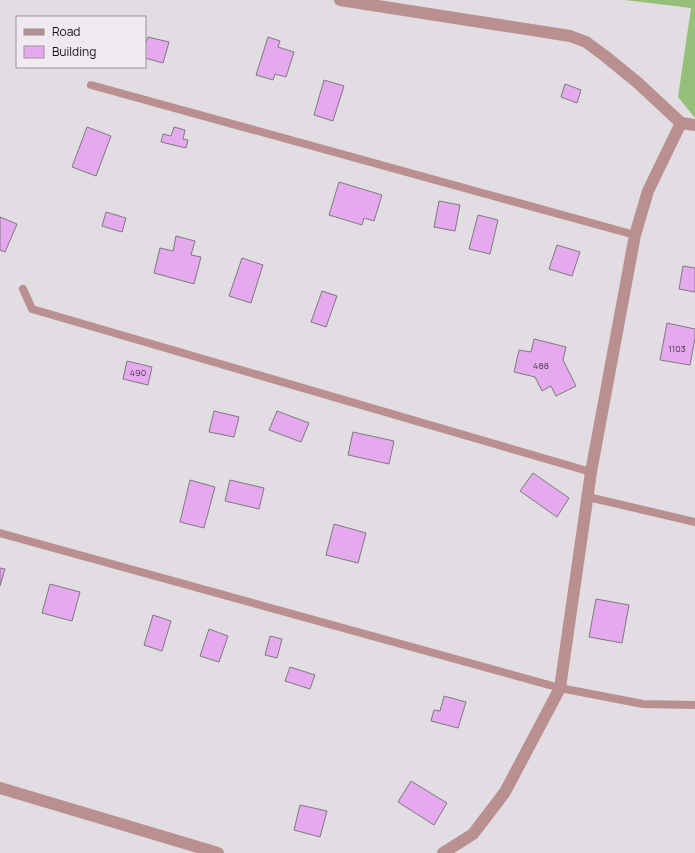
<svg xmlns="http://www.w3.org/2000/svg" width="695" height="853" font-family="Manrope,sans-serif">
<rect width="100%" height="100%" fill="#e2dde3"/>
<path fill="#96bf7a" d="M625,0h70v118l-17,-21 13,-89z"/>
<g fill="#e5aaed" stroke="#7e797f">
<path d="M148,37l21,5 -6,21 -18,-5v-17l1,1z"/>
<path d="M268,37l12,4 -2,6 16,5 -8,25 -11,-3 -2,6 -17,-5z"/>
<path d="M324,80l20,6 -11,35 -19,-6z"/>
<path d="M565,84l16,6 -4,13 -16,-6z"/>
<path d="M87,127l24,9 -15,40 -24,-9z"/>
<path d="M174,127l11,3 -2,9 5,1 -2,8 -25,-6 2,-8 8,2z"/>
<path d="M339,182l43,13 -8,26 -10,-3 -2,7 -33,-10z"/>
<path d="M439,201l21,4 -5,26 -21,-4z"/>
<path d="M106,212l20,6 -4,14 -20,-6z"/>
<path d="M478,215l20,5 -8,34 -21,-5z"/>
<path d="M0,217l17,7 -12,28 -5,-2z"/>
<path d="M176,236l19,5 -4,14 10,2 -7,27 -40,-11 6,-25 13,3z"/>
<path d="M557,245l23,7 -8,24 -23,-7z"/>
<path d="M242,258l21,7 -12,38 -22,-7z"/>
<path d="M683,266l12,2v24l-16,-3z"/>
<path d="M322,291l15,5 -11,31 -15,-5z"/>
<path d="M667,323l28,6v9l-5,27 -30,-5z"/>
<path d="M534,339l32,8 -3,13 13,26 -20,10 -5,-10 -9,5 -7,-14 -21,-5 5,-22 12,2z"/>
<path d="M127,361l25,6 -4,18 -25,-6z"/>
<path d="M214,411l25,6 -5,20 -25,-5z"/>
<path d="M277,411l32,12 -8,19 -32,-12z"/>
<path d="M353,432l41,9 -5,23 -41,-9z"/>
<path d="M533,473l36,25 -12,19 -37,-26z"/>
<path d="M190,480l25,7 -11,41 -24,-6z"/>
<path d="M230,480l34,8 -5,21 -34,-8z"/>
<path d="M334,524l32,9 -8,30 -32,-8z"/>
<path d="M0,568l5,1 -5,17z"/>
<path d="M50,584l30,8 -8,29 -30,-8z"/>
<path d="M596,599l33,6 -7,38 -33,-6z"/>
<path d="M153,615l18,6 -9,30 -18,-6z"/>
<path d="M209,629l19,7 -9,26 -19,-6z"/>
<path d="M270,636l12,3 -5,19 -12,-3z"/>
<path d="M290,667l25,8 -5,14 -25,-8z"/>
<path d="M444,696l22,6 -8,26 -27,-7 3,-11 6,1z"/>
<path d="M411,781l36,22 -13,22 -36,-23z"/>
<path d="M300,805l27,6 -7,26 -26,-7z"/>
</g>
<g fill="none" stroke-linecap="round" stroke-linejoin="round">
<g stroke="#b9908f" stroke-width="8">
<path d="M91,85l544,150"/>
<path d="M23,289l9,20 559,163"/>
<path d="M588,497l107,25"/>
<path d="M0,533l560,155 83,16 52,1"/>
</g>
<g stroke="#b9908f" stroke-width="12">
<path d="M340,0l230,36 16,6 19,14 33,27 43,40 14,2"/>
<path d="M0,788l218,65"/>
<path d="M443,853l30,-19 32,-42 55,-104 31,-216 44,-237 13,-44 33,-68"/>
</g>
</g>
<g text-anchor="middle" stroke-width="3" stroke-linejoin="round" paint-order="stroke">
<g font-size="9" fill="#473649">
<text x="677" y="352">1103</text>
<text x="541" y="369">488</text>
<text x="138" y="376">490</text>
</g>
</g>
<rect x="16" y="16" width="130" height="52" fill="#f0eaf0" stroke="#979397"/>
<rect x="24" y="29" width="20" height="6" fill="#b9908f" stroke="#979397"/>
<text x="52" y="36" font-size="12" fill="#121012">Road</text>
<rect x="24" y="46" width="20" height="12" fill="#e5aaed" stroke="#979397"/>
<text x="52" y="56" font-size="12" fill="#121012">Building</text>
</svg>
